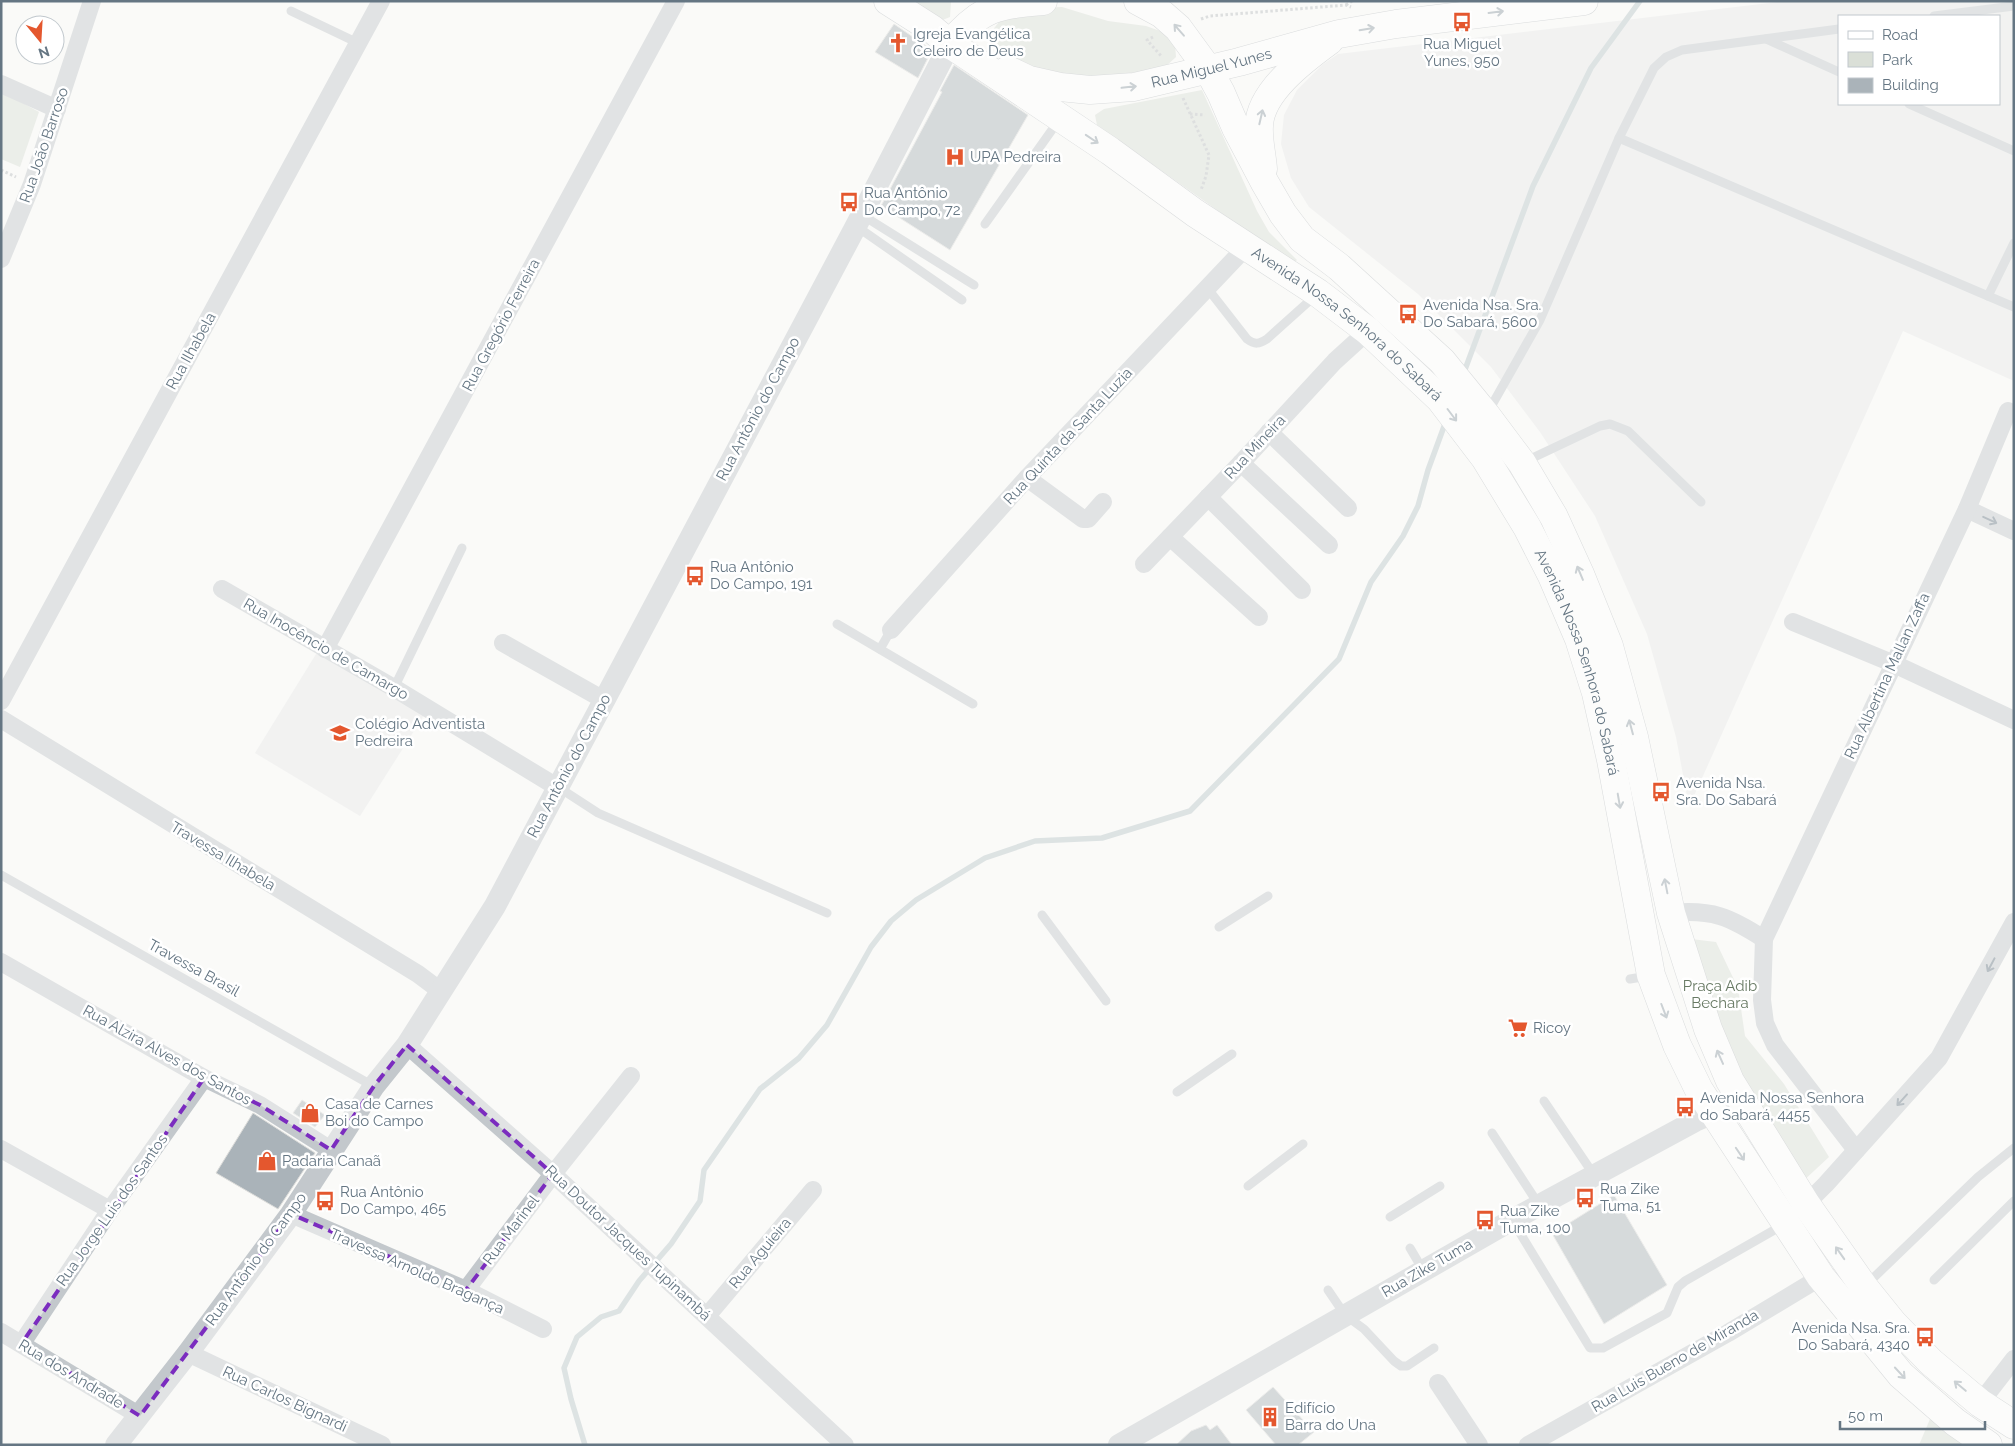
<svg xmlns="http://www.w3.org/2000/svg" width="2015" height="1446" font-family="Raleway,sans-serif">
<rect width="100%" height="100%" fill="#fafaf8"/>
<g fill="#e8e9e9" fill-rule="evenodd">
<path d="M1787,1h227v380l-111,-50 -214,476 -13,-70 -29,-103 -52,-118 -55,-84 -49,-65 -73,-73 -109,-87 -18,-29 -10,-34 3,-29 13,-25 25,-25 16,-11zM1839,16h160v88h-160z"/>
<path d="M321,646l105,66 -66,104 -105,-63z"/>
</g>
<g fill="#dadfd7">
<path d="M913,1h38l-1,16 -10,4z"/>
<path d="M1062,7l46,14 38,5 17,6 12,12 1,13 -12,11 -72,11 -35,-2 -49,-17 -15,-15 -2,-13 8,-10 13,-13z"/>
<path d="M1202,90l55,121 12,21 28,28 -4,4 -196,-139 -2,-10 9,-6z"/>
<path d="M1,91l38,21 -19,55 -19,-8z"/>
<path d="M1691,939l25,3 22,46 7,48 39,48 45,73 -28,26 -66,-108z"/>
<path d="M1930,1419l37,26h-48z"/>
</g>
<g fill="none" stroke-linecap="round" stroke-linejoin="round">
<g stroke="#bbc7cb" stroke-width="5.5">
<path d="M1463,375l70,-189 58,-118 49,-67"/>
<path d="M585,1445l-14,-46 -7,-31 13,-31 24,-20 18,-6 20,-30 32,-37 29,-43 4,-31 56,-81 39,-31 28,-33 44,-78 20,-26 25,-21 69,-42 50,-17 67,-3 88,-27 149,-152 32,-77 32,-46 15,-30 10,-36 18,-49"/>
</g>
</g>
<g fill="#aab3b9" stroke="#dcdcda">
<path d="M894,24l38,26 -14,28 -43,-26z"/>
<path d="M954,65l74,50 -78,135 -69,-44 61,-114 -2,-1z"/>
<path d="M302,1100l23,15 -10,12 -22,-14z"/>
<path d="M253,1113l62,40 -37,56 -62,-36z"/>
<path d="M1614,1195l53,90 -63,39 -54,-94 16,-5z"/>
<path d="M1273,1387l41,45 -16,13h-22l-30,-35z"/>
<path d="M1206,1425l4,5 7,-5 15,20h-56l15,-14z"/>
</g>
<g fill="none" stroke-linecap="round" stroke-linejoin="round">
<defs>
<g id="primary">
<path id="s1" d="M888,1l44,28 18,15 160,107 85,62 123,80 50,38 72,68 45,59 42,69 25,49 27,63 17,54 15,67 40,215 26,70 22,45 122,187 80,98 54,47 33,23"/>
<path d="M1138,1l24,13 16,14 30,41 13,24 15,35 29,55 18,31 19,25 37,28 103,94 44,54 36,48 32,54 26,57 29,72 25,91 37,176 37,116 22,52 76,123 58,83 29,36 38,39 49,41 34,22"/>
<path d="M950,44c31,-37 47,-39 93,-43"/>
<path id="s2" d="M1008,70l21,10 31,7 30,3 44,-3 105,-25 100,-28 57,-10 188,-23"/>
<path d="M1263,169c-1,-14 -5,-29 -4,-43 1,-34 44,-66 70,-85"/>
</g>
</defs>
<use href="#primary" stroke="#b5babe" stroke-width="29"/>
<g stroke="#bbbfc2" stroke-width="3" stroke-dasharray="2.5 2.5" stroke-linecap="butt">
<path d="M1346,5l6,-4"/>
<path d="M1201,19l9,-3 136,-11 5,2"/>
<path d="M1153,37l-6,3 15,17"/>
<path d="M1183,98l26,57 -3,21 -5,14"/>
<path d="M1190,114l15,1"/>
<path d="M1,170l15,7"/>
</g>
<g stroke="#c3c8cc" stroke-width="9">
<path d="M291,11l67,32"/>
<path d="M1934,16l80,-10"/>
<path d="M1766,39l73,33"/>
<path d="M1909,104l105,47"/>
<path d="M1619,138l369,158"/>
<path d="M862,215l112,70"/>
<path d="M985,224l74,-104"/>
<path d="M856,226l106,74"/>
<path d="M2014,243l-26,53 26,11"/>
<path d="M1208,289l39,50c8,6 12,5 20,0l49,-44"/>
<path d="M1488,412l52,-92 79,-182 35,-70 12,-11 16,-7 157,-21"/>
<path d="M1524,462l76,-36 10,-2 18,7 73,71"/>
<path d="M837,624l136,80"/>
<path d="M880,649l11,-19"/>
<path d="M394,688l68,-140"/>
<path d="M558,787l40,26 229,100"/>
<path d="M1,875l372,211"/>
<path d="M1042,915l64,86"/>
<path d="M1219,927l49,-31"/>
<path d="M1630,979l18,-3"/>
<path d="M1177,1092l55,-38"/>
<path d="M1544,1101l50,74"/>
<path d="M1492,1133l47,72"/>
<path d="M1248,1186l55,-42"/>
<path d="M1390,1217l50,-31"/>
<path d="M1512,1220l78,128h13l64,-35 11,-26 7,-6 98,-56"/>
<path d="M1410,1248l13,22"/>
<path d="M1934,1280l80,-79"/>
<path d="M1866,1285l112,-108 36,-29"/>
<path d="M1328,1290l17,25 19,14 30,32 7,5h6l27,-18"/>
</g>
<g stroke="#c3c8cc" stroke-width="18">
<path d="M1,84l56,25"/>
<path d="M1,259l31,-75 60,-183"/>
<path d="M1269,432l79,76"/>
<path d="M1241,463l88,82"/>
<path d="M1027,478l56,41h5l15,-17"/>
<path d="M1208,497l94,93"/>
<path d="M1967,509l47,22"/>
<path d="M1170,537l89,80"/>
<path d="M1144,564l97,-101 94,-102 33,-30"/>
<path d="M222,589l172,99 163,99"/>
<path d="M1793,622l99,41 122,57"/>
<path d="M891,630l136,-152 220,-232"/>
<path d="M503,643l101,57"/>
<path d="M325,649l351,-648"/>
<path d="M1,701l380,-700"/>
<path d="M1,719l417,255 24,18"/>
<path d="M1671,913c41,-4 59,4 93,26"/>
<path d="M1,962l203,116 56,27 71,45"/>
<path d="M407,1045l146,129 292,271"/>
<path d="M1,1149l109,61"/>
<path d="M1856,1150l-81,-105 -10,-22 -3,-23 2,-61 203,-430 41,-98"/>
<path d="M1799,1211l27,-27 113,-126 75,-136"/>
<path d="M291,1214l175,76 77,39"/>
<path d="M466,1290l87,-116 78,-98"/>
<path d="M707,1316l106,-126"/>
<path d="M1,1332l139,84"/>
<path d="M22,1343l88,-133 94,-132"/>
<path d="M188,1353l194,92"/>
<path d="M1438,1383l41,62"/>
<path d="M1980,1403l34,-44"/>
<path d="M1528,1445l200,-112 93,-56"/>
</g>
<g stroke="#c3c8cc" stroke-width="22">
<path d="M116,1445l72,-92 103,-139 83,-128 33,-41 88,-139 361,-680 94,-182"/>
<path d="M1119,1445l393,-225 183,-99 46,-20"/>
</g>
<use href="#primary" stroke="#fff" stroke-width="28"/>
</g>
<defs><path id="oneway-shaft" d="M-6 0H5M1.5-3L5.5 0L1.5 3" fill="none" stroke-width="1.6" stroke-linecap="round" stroke-linejoin="round" transform="scale(1.25)"/></defs>
<g stroke="#939fa8">
<use href="#oneway-shaft" transform="translate(1496 12) rotate(-7)"/>
<use href="#oneway-shaft" transform="translate(1367 29) rotate(-9)"/>
<use href="#oneway-shaft" transform="translate(1179 30) rotate(-131)"/>
<use href="#oneway-shaft" transform="translate(1129 87) rotate(-6)"/>
<use href="#oneway-shaft" transform="translate(1261 117) rotate(-77)"/>
<use href="#oneway-shaft" transform="translate(1092 139) rotate(34)"/>
<use href="#oneway-shaft" transform="translate(1452 415) rotate(53)"/>
<use href="#oneway-shaft" transform="translate(1580 573) rotate(-113)"/>
<use href="#oneway-shaft" transform="translate(1631 727) rotate(-105)"/>
<use href="#oneway-shaft" transform="translate(1619 801) rotate(80)"/>
<use href="#oneway-shaft" transform="translate(1666 886) rotate(-101)"/>
<use href="#oneway-shaft" transform="translate(1664 1011) rotate(69)"/>
<use href="#oneway-shaft" transform="translate(1720 1057) rotate(-114)"/>
<use href="#oneway-shaft" transform="translate(1740 1154) rotate(56)"/>
<use href="#oneway-shaft" transform="translate(1840 1253) rotate(-125)"/>
<use href="#oneway-shaft" transform="translate(1900 1373) rotate(47)"/>
<use href="#oneway-shaft" transform="translate(1960 1386) rotate(-140)"/>
</g>
<g stroke="#6a7a87">
<use href="#oneway-shaft" transform="translate(1990 520) rotate(25)"/>
<use href="#oneway-shaft" transform="translate(1991 965) rotate(118)"/>
<use href="#oneway-shaft" transform="translate(1902 1100) rotate(132)"/>
</g>
<path d="M0 0H2015V1446H0ZM407,1045l146,129 -87,116 -175,-76 -151,202 -118,-73 182,-265 56,27 71,45 43,-64z" fill="#fafaf8" fill-opacity=".55" fill-rule="evenodd"/>
<path fill="none" stroke="#7b2cbf" stroke-width="4" stroke-dasharray="10 6" stroke-linejoin="round" d="M407,1045l146,129 -87,116 -175,-76 -151,202 -118,-73 182,-265 56,27 71,45 43,-64z"/>
<defs>
<symbol id="bus-bare" viewBox="-9 -9 18 18"><path d="M-5-6H5V4H4V6H2V4H-2V6H-4V4H-5ZM-3.5-4V0h7V-4ZM-3.5 1.2v1.5H-2V1.2ZM2 1.2v1.5H3.5V1.2Z" fill="#e4572e" stroke="#fff" stroke-width="2.5" paint-order="stroke"/></symbol>
<symbol id="church-bare" viewBox="-9 -9 18 18"><path d="M-1.2-6h2.4v3.5h3.3v2.4h-3.3V6h-2.4V-.1h-3.3v-2.4h3.3Z" fill="#e4572e" stroke="#fff" stroke-width="2.5" paint-order="stroke"/></symbol>
<symbol id="hospital-bare" viewBox="-9 -9 18 18"><path d="M-5-5h3v3.5h4V-5h3V5h-3V1.5h-4V5h-3Z" fill="#e4572e" stroke="#fff" stroke-width="2.5" paint-order="stroke"/></symbol>
<symbol id="school-bare" viewBox="-9 -9 18 18"><path d="M0-5L7-2L0 1L-7-2ZM-4 1L0 2.5L4 1V4Q0 6-4 4Z" fill="#e4572e" stroke="#fff" stroke-width="2.5" paint-order="stroke"/></symbol>
<symbol id="supermarket-bare" viewBox="-9 -9 18 18"><path d="M-6-5.5h2.5l.6 2H6L4.5 2H-2.5L-4.4-4H-6ZM-1.5 3.2a1.3 1.3 0 1 0 .1 0ZM3 3.2a1.3 1.3 0 1 0 .1 0Z" fill="#e4572e" stroke="#fff" stroke-width="2.5" paint-order="stroke"/></symbol>
<symbol id="shop-bare" viewBox="-9 -9 18 18"><path d="M-5-2.5h2.3a2.7 3.5 0 0 1 5.4 0H5L5.5 6h-11ZM-1.5-2.5h3a1.5 2.3 0 0 0-3 0Z" fill="#e4572e" stroke="#fff" stroke-width="2.5" paint-order="stroke"/></symbol>
<symbol id="building-bare" viewBox="-9 -9 18 18"><path d="M-4-6H4V6H1V3H-1V6H-4ZM-2.5-4.3h1.7v1.8h-1.7ZM.8-4.3h1.7v1.8H.8ZM-2.5-1h1.7V.8h-1.7ZM.8-1h1.7V.8H.8Z" fill="#e4572e" stroke="#fff" stroke-width="2.5" paint-order="stroke"/></symbol>
</defs>
<g fill-rule="evenodd">
<use href="#bus-bare" x="1448" y="8" width="28" height="28"/>
<use href="#church-bare" x="884" y="29" width="28" height="28"/>
<use href="#hospital-bare" x="941" y="143" width="28" height="28"/>
<use href="#bus-bare" x="835" y="188" width="28" height="28"/>
<use href="#bus-bare" x="1394" y="300" width="28" height="28"/>
<use href="#bus-bare" x="681" y="562" width="28" height="28"/>
<use href="#school-bare" x="326" y="719" width="28" height="28"/>
<use href="#bus-bare" x="1647" y="778" width="28" height="28"/>
<use href="#supermarket-bare" x="1504" y="1014" width="28" height="28"/>
<use href="#bus-bare" x="1671" y="1093" width="28" height="28"/>
<use href="#shop-bare" x="296" y="1099" width="28" height="28"/>
<use href="#shop-bare" x="253" y="1147" width="28" height="28"/>
<use href="#bus-bare" x="1571" y="1184" width="28" height="28"/>
<use href="#bus-bare" x="311" y="1187" width="28" height="28"/>
<use href="#bus-bare" x="1471" y="1206" width="28" height="28"/>
<use href="#bus-bare" x="1911" y="1323" width="28" height="28"/>
<use href="#building-bare" x="1256" y="1403" width="28" height="28"/>
</g>
<g text-anchor="middle" stroke-width="5" stroke-linejoin="round" paint-order="stroke">
<g font-size="15" fill="#657683" stroke="#fff" text-anchor="start">
<text x="913" y="39">Igreja Evangélica<tspan x="913" dy="17">Celeiro de Deus</tspan></text>
<text x="1462" y="49" text-anchor="middle">Rua Miguel<tspan x="1462" dy="17">Yunes, 950</tspan></text>
<text x="970" y="162">UPA Pedreira</text>
<text x="864" y="198">Rua Antônio<tspan x="864" dy="17">Do Campo, 72</tspan></text>
<text x="1423" y="310">Avenida Nsa. Sra.<tspan x="1423" dy="17">Do Sabará, 5600</tspan></text>
<text x="710" y="572">Rua Antônio<tspan x="710" dy="17">Do Campo, 191</tspan></text>
<text x="355" y="729">Colégio Adventista<tspan x="355" dy="17">Pedreira</tspan></text>
<text x="1676" y="788">Avenida Nsa.<tspan x="1676" dy="17">Sra. Do Sabará</tspan></text>
<text x="1533" y="1033">Ricoy</text>
<text x="1700" y="1103">Avenida Nossa Senhora<tspan x="1700" dy="17">do Sabará, 4455</tspan></text>
<text x="325" y="1109">Casa de Carnes<tspan x="325" dy="17">Boi do Campo</tspan></text>
<text x="282" y="1166">Padaria Canaã</text>
<text x="1600" y="1194">Rua Zike<tspan x="1600" dy="17">Tuma, 51</tspan></text>
<text x="340" y="1197">Rua Antônio<tspan x="340" dy="17">Do Campo, 465</tspan></text>
<text x="1500" y="1216">Rua Zike<tspan x="1500" dy="17">Tuma, 100</tspan></text>
<text x="1910" y="1333" text-anchor="end">Avenida Nsa. Sra.<tspan x="1910" dy="17">Do Sabará, 4340</tspan></text>
<text x="1285" y="1413">Edifício<tspan x="1285" dy="17">Barra do Una</tspan></text>
</g>
<g font-size="15" fill="#657683" stroke="#fff">
<text dy="5" stroke="none"><textPath href="#s2" startOffset="209">Rua Miguel Yunes</textPath></text>
<text transform="translate(44 145) rotate(-71)" y="5">Rua João Barroso</text>
<text transform="translate(501 325) rotate(-62)" y="5">Rua Gregório Ferreira</text>
<text dy="5" stroke="none"><textPath href="#s1" startOffset="562">Avenida Nossa Senhora do Sabará</textPath></text>
<text transform="translate(191 351) rotate(-61)" y="5">Rua Ilhabela</text>
<text transform="translate(758 409) rotate(-62)" y="5">Rua Antônio do Campo</text>
<text transform="translate(1068 436) rotate(-47)" y="5">Rua Quinta da Santa Luzia</text>
<text transform="translate(1255 447) rotate(-47)" y="5">Rua Mineira</text>
<text transform="translate(326 649) rotate(30)" y="5">Rua Inocêncio de Camargo</text>
<text dy="5" stroke="none"><textPath href="#s1" startOffset="982">Avenida Nossa Senhora do Sabará</textPath></text>
<text transform="translate(1887 676) rotate(-65)" y="5">Rua Albertina Mallan Zaffa</text>
<text transform="translate(569 766) rotate(-62)" y="5">Rua Antônio do Campo</text>
<text transform="translate(223 856) rotate(31)" y="5">Travessa Ilhabela</text>
<text transform="translate(194 968) rotate(29)" y="5">Travessa Brasil</text>
<text transform="translate(167 1055) rotate(29)" y="5">Rua Alzira Alves dos Santos</text>
<text transform="translate(112 1210) rotate(-55)" y="5">Rua Jorge Luis dos Santos</text>
<text transform="translate(511 1230) rotate(-53)" y="5">Rua Marinel</text>
<text transform="translate(628 1243) rotate(43)" y="5">Rua Doutor Jacques Tupinambá</text>
<text transform="translate(760 1253) rotate(-50)" y="5">Rua Aguieira</text>
<text transform="translate(256 1259) rotate(-54)" y="5">Rua Antônio do Campo</text>
<text transform="translate(1427 1268) rotate(-30)" y="5">Rua Zike Tuma</text>
<text transform="translate(417 1271) rotate(24)" y="5">Travessa Arnoldo Bragança</text>
<text transform="translate(1675 1361) rotate(-30)" y="5">Rua Luis Bueno de Miranda</text>
<text transform="translate(71 1374) rotate(31)" y="5">Rua dos Andrade</text>
<text transform="translate(285 1399) rotate(25)" y="5">Rua Carlos Bignardi</text>
</g>
<g font-size="15" fill="#687a64" stroke="#fff">
<text x="1720" y="991">Praça Adib<tspan x="1720" dy="17">Bechara</tspan></text>
</g>
</g>
<rect width="2015" height="1446" fill="none" stroke="#657683" stroke-width="5"/>
<rect x="1838" y="15" width="162" height="90" fill="#ffffff" stroke="#c1c8cd"/>
<rect x="1848" y="31" width="25" height="8" fill="#ffffff" stroke="#c1c8cd"/>
<text x="1882" y="40" font-size="15" fill="#657683">Road</text>
<rect x="1848" y="52" width="25" height="15" fill="#dadfd7" stroke="#c1c8cd"/>
<text x="1882" y="65" font-size="15" fill="#657683">Park</text>
<rect x="1848" y="78" width="25" height="15" fill="#aab3b9" stroke="#c1c8cd"/>
<text x="1882" y="90" font-size="15" fill="#657683">Building</text>
<g transform="translate(40 40) rotate(162)"><circle r="24" fill="#ffffff" stroke="#c1c8cd"/>
<path d="M0-4L9 19L0 12L-9 19Z" fill="#e4572e"/>
<text y="-8" font-size="14" font-weight="bold" text-anchor="middle" fill="#657683">N</text>
</g>
<path d="M1840 1421v8h145v-8" fill="none" stroke="#657683" stroke-width="2.5"/>
<text x="1848" y="1421" font-size="15" fill="#657683" stroke="#ffffff" stroke-width="4" paint-order="stroke">50 m</text>
</svg>
